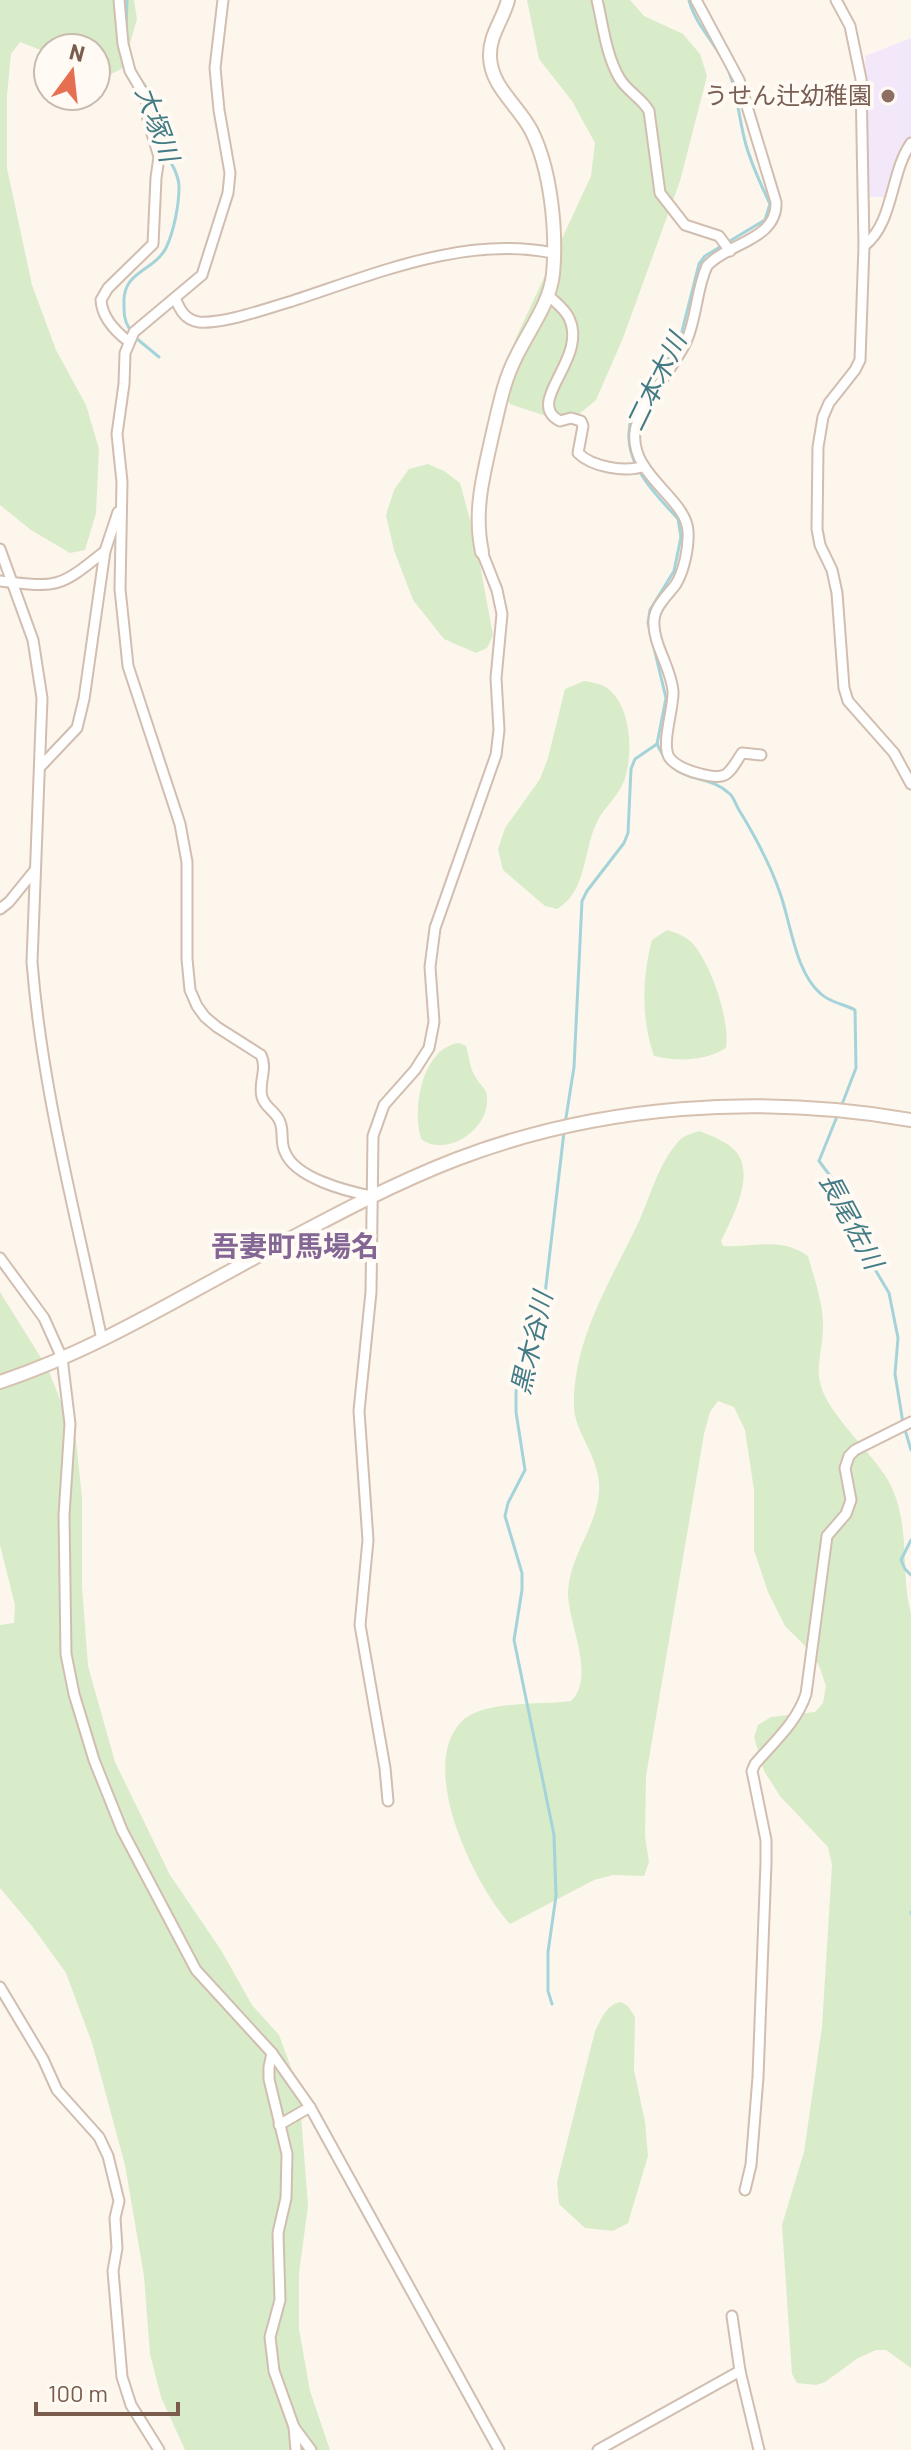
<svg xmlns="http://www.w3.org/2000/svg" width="911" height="2450" font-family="Barlow,'Noto Sans JP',sans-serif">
<rect width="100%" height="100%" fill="#fdf6ec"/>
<path fill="#f3e8fa" d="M911,38v99l-12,17 -14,43h-18l-2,-141z"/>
<g fill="#d8ecc9">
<path d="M0,0h134l3,19 -14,49 -12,6h-15v-26h-48v5l-28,-11 -9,12 -4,41v73l25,117 24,65 30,55 13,44 -3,64 -11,37 -15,3 -39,-23 -31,-25z"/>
<path d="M527,0h103l14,16 39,18 17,20 7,22 -27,105 -57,157 -27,62 -23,19 -15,1 -48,-16 -8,-17 14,-49 75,-162 4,-33 -23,-42 -33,-42z"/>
<path d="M428,464l16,7 16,12 15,55 18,97 -6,13 -11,5 -32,-14 -31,-39 -19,-50 -8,-35 8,-25 15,-21z"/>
<path d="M584,681c6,1 13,2 18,4 30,15 32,69 22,96 -6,16 -20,26 -27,41 -14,28 -10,70 -40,87l-12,-3 -42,-36 -5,-21 7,-21 35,-49 8,-21 17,-69z"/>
<path d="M667,930c10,3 21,7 27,15 18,22 36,75 32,103 -21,13 -48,14 -72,8 -13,-37 -12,-79 -2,-116z"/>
<path d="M459,1043l7,3c4,13 3,23 12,35 4,6 9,9 9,16 3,32 -39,60 -65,43 -11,-28 0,-93 37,-97z"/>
<path d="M699,1131c13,5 30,11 39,23 16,25 -6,64 -17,87l2,5c31,2 57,-10 85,10 6,22 16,49 15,72 0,17 -7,38 -3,54 6,33 58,74 72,106 19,43 8,84 19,126v754l-25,-18h-10l-18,8 -33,24 -9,3 -19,-2 -5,-9 -10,-149 22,-73 18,-125 10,-162 -4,-18 -48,-51 -16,-25 -10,-34 4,-12 13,-8 44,-5 8,-9 3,-17 -5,-15 -7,-16 -29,-29 -17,-34 -14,-42v-60l-9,-60 -11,-23 -16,-6 -8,11 -6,22 -58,342 -1,60 4,26 -5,14 -31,-1 -19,5 -84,44c-35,-38 -94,-157 -48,-203 21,-21 81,-16 109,-20 26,-25 -4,-78 -3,-110 2,-36 28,-63 31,-98 3,-34 -25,-60 -25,-87 -1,-68 38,-127 66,-187 11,-25 21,-62 42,-81 4,-3 12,-5 17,-7z"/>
<path d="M0,1292l48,77 28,71 6,58v88l6,80 27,96 55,113 51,75 31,55 27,30 20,54 9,117 -9,67v56l11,62 20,59h-145l-24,-53 -11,-43 -6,-78 -19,-111 -33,-122 -26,-70 -34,-47 -32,-38v-263l14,-2 1,-18 -15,-60z"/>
<path d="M621,2002l7,4 7,11 -1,53 11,52 3,34 -20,67 -15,8 -28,-3 -26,-24 -2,-22 38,-151c7,-12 11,-27 26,-29z"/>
</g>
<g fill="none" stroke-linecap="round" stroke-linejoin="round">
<g stroke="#a5d3da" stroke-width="3">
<path d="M126,29l1,-29"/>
<path d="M129,328c-5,-8 -5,-15 -5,-24 -2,-33 29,-32 42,-56 8,-17 13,-43 13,-61 0,-17 -16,-34 -21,-51 -5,-22 -3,-41 -19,-58"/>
<path d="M136,338l23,19"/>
<path d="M657,744l9,-46 -18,-75 2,-13 24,-39 7,-34 -3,-18c-26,-29 -60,-61 -46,-103l48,-77 19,-75 6,-8 60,-36 5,-16c-9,-19 -18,-38 -24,-59 -7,-24 -8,-50 -17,-73 -10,-26 -33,-45 -40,-72"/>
<path d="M657,744c20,45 47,26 73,50 4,4 6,11 9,16 16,26 31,54 41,83 11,30 15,79 41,101 10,9 23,10 34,16l1,58 -15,39"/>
<path d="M838,1114l-19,47 24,32 7,34 39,66 9,45 -3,36 8,49 8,27"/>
<path d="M565,1124l9,-57 8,-166 5,-10 37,-48 4,-10 3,-64 4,-10 22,-15"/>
<path d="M911,1540l-10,20 4,9 6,6"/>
<path d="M911,1913v-1"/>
<path d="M552,2004l-4,-13v-39l8,-56 -2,-61 -40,-195 8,-50v-17l-17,-57 3,-13 17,-33 -9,-58v-20l3,-19 26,-79 19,-162"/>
</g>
<defs>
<g id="street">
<path d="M119,0l4,44 7,27 16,27 2,22 11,37 -3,21 -3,66 -45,44 -7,12c1,17 14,31 27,41"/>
<path d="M223,0l-8,68 4,42 11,63 -2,20 -26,82 -68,57 -9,21 -1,31 -7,50 5,48 -2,107 8,77 52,158 7,38v97l3,31 7,16 8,11 12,10 44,28c7,14 -3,28 1,42 3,11 14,14 18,25 4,9 0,21 5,30 10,26 61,39 86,44"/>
<path d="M597,0c6,25 9,56 23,79 8,13 22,19 29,32l11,82 25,32 34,11 11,15"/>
<path d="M696,0l43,80 37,122c2,38 -49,41 -69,64 -11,24 -10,52 -21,76 -11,24 -49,67 -51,90 -5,43 51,66 53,99 1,16 -4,40 -12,53 -8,11 -21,22 -22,36 -2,23 17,47 19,71 1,17 -12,52 -4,66 6,9 22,15 32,17 27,7 27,0 41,-21l19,2"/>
<path d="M836,0l14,26 11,53 3,167 -4,114 -5,10 -26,33 -6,14 -5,30 -1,82 3,16 12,25 5,23 7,95 4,13 46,52 17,31"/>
<path d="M864,246c30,-23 26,-73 47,-103"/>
<path d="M548,295c7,7 17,14 21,23 20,41 -46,84 -9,103l11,-3 10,3 2,5 -5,27c14,14 48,20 66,13"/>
<path d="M175,298c5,12 10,22 24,24 25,2 66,-13 90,-20 84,-27 174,-67 264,-49"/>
<path d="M0,549l33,91 9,58 -10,264c10,128 44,253 70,378"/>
<path d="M0,581c58,7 59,7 105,-30"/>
<path d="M41,766l36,-38 7,-29 21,-148 13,-39"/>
<path d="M0,909l9,-7 26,-32"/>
<path d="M0,1258l44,60 18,40 8,66 -6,91 2,139 8,40 20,66 28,70 74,140 76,83 38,54 189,343"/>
<path d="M388,1801l-3,-33 -25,-143 8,-85 -9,-129 12,-119 2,-156 11,-31 31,-35 14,-22 5,-26 -4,-55 5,-39 61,-173 3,-25 -3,-52 6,-64 -5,-24 -15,-38"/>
<path d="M0,1987l43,72 14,31 42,47 9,19 11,45 -4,17 2,30 -4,23 9,106 9,28 28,45"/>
<path d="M272,2053l-3,14v12l18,75 -1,44 -8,35 2,67 -10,37 4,34 20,56 2,23"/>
<path d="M279,2125l31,-18"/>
<path d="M745,2190l6,-25 7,-88 8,-214v-23l-14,-69 3,-7c19,-22 42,-42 51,-70l21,-158 19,-22 5,-14 -6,-32 4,-12 6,-6 56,-28"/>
<path d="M732,2316l8,55 19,79"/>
<path d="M294,2427l17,23"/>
<path d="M598,2450l142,-79"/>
</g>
<g id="secondary">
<path d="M482,552c-9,-42 2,-79 11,-120 6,-25 11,-52 23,-75 13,-27 34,-54 37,-83 4,-43 -2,-105 -22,-144 -13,-25 -40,-43 -41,-73 -1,-22 13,-37 18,-57"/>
<path d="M0,1382c91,-30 172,-80 256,-125 66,-35 131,-71 201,-98 144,-55 303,-65 454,-39"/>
</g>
</defs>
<use href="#street" stroke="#d1beb0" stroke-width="13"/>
<use href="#secondary" stroke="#d6c0b0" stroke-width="16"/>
<use href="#street" stroke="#fff" stroke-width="9"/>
<use href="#secondary" stroke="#fff" stroke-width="12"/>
</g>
<circle fill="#8d6e63" stroke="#fffaf3" stroke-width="3" cx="888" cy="96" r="8"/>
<g text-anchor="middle" stroke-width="8" stroke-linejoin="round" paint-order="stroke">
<g font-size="24" fill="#785e54" stroke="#fffaf3" text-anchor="end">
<text x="872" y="104">うせん辻幼稚園</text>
</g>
<g font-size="26" font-style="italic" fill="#437c86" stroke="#fffaf3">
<text transform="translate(157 124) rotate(70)" y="9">大塚川</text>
<text transform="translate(656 382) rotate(-64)" y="9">二本木川</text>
<text transform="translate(851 1221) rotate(62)" y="9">長尾佐川</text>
<text transform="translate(532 1343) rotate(-77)" y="9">黒木谷川</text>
</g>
<g font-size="28" font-weight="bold" fill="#846695" stroke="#fffaf3">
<text x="295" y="1256">吾妻町馬場名</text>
</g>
</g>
<g transform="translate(72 72) rotate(15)"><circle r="38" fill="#fffaf3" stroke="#cabbb1" stroke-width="2"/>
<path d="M0-6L14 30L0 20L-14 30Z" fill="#e76f51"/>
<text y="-12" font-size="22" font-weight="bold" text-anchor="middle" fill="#7a5c4d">N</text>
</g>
<path d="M36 2402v12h142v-12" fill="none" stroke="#7a5c4d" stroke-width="4"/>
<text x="48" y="2402" font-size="24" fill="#7a5c4d" stroke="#fffaf3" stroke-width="6" paint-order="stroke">100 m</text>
</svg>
